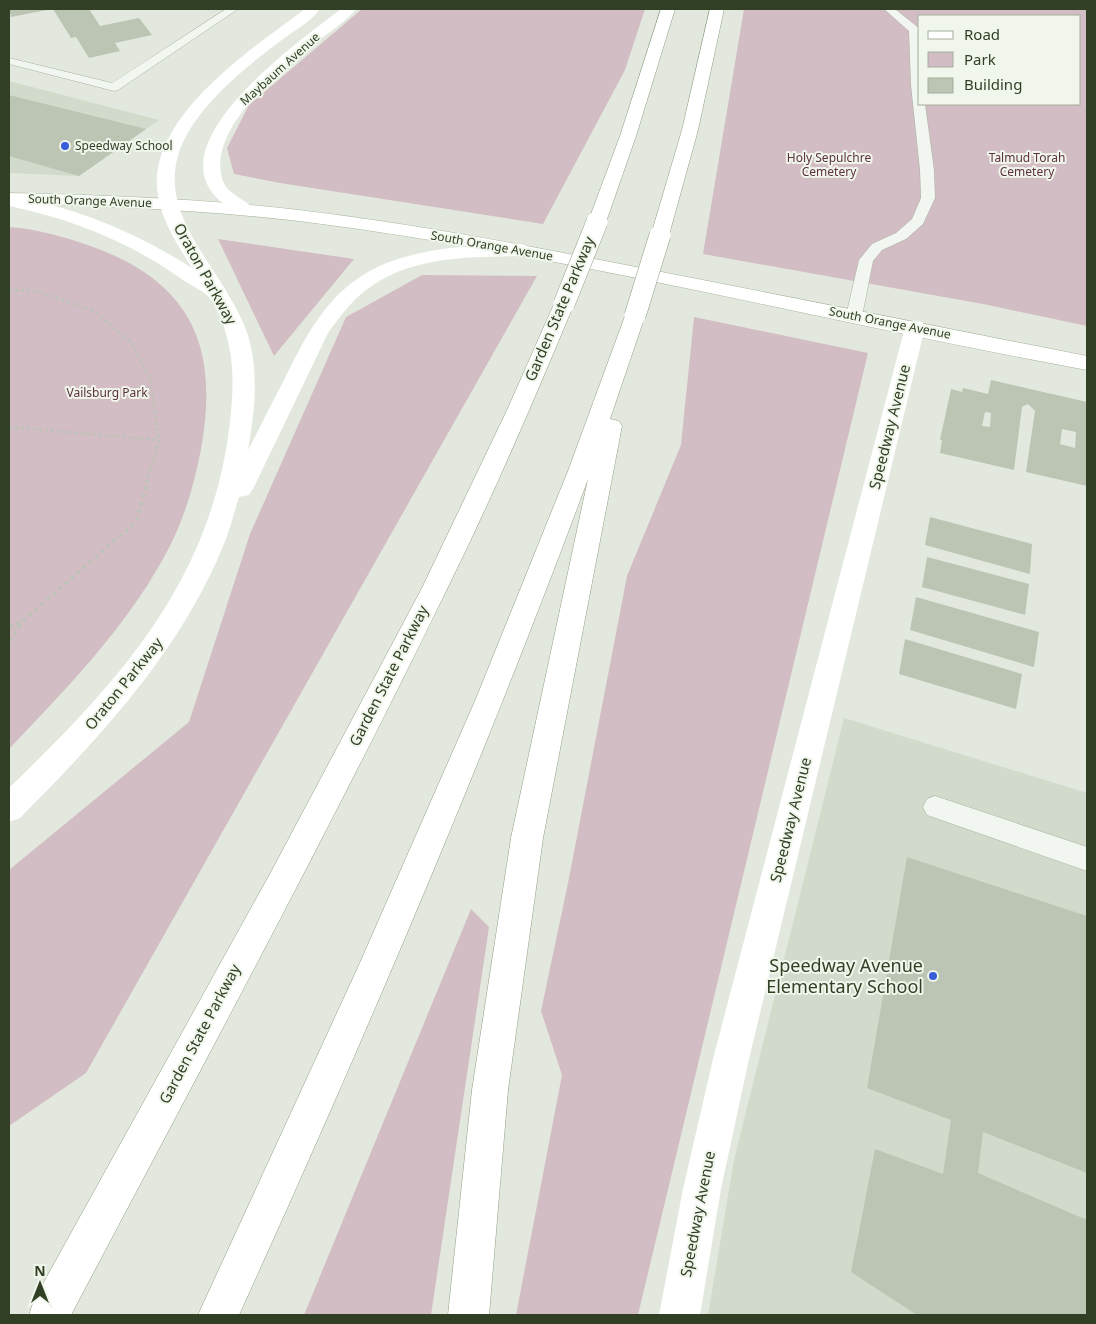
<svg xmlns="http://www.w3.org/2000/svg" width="1096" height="1324" font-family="'Noto Sans',sans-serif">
<rect width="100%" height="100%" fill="#e2e8dd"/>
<g fill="#d1dacb">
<path d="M9,81l150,39 -80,56 -70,-3z"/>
<path d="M844,718l243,75v522h-379l26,-155z"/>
</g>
<g fill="#d3bdc4" fill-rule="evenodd">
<path d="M362,9h283l-20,61 -82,154 -263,-41 -46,-9 -7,-26 22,-43z"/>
<path d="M744,9h343v317l-104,-22 -280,-50zM920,16h160v88h-160z"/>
<path d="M9,227c30,2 59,11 87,21 98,37 123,102 105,201 -7,38 -19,77 -38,110 -40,72 -98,131 -154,190z"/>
<path d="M218,239l136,20 -80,97z"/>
<path d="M422,275l115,1 -451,797 -77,53v-256l180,-148 61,-188 96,-217z"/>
<path d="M694,317l174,36 -230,962h-122l46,-240 -21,-64 27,-128 59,-307 54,-131z"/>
<path d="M471,909l18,18 -58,388h-127z"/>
</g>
<g fill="#bcc5b4" fill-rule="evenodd">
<path d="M9,9h38v1l-36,7z"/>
<path d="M53,9h36l11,17 39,-8 13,17 -37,8 5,8 -31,7 -13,-21 -5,1z"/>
<path d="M9,95l137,34 -67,47 -70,-20z"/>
<path d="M991,380l96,22v84l-61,-14 9,-61 -7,-7 -6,3 -8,63 -74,-17 2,-13h-2l11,-51 11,3 1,-4 25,6zM985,412l6,1 -1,14 -8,-1zM1062,429l14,3 -1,16 -15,-4z"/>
<path d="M930,517l102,27 -2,30 -105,-29z"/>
<path d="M927,557l102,27 -4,31 -103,-28z"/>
<path d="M916,597l123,35 -5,35 -124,-37z"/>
<path d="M905,639l117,35 -6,35 -117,-35z"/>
<path d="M907,857l180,59v257l-104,-41 -5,41 109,47v95h-170l-66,-43 24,-123 68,25 8,-54 -84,-32z"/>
</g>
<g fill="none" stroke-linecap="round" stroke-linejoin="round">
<defs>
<g id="lane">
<path d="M226,9h12l-120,81 -4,1 -105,-27v-6l103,25z"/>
<path d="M884,9h11l25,20v75h5l9,66 1,28 -12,26 -17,15 -24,11 -9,11 -11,55 -2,3h-12l-2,-3 13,-56 13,-16 24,-11 16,-14 9,-21 -1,-28 -9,-85 -2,-54z"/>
<path d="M935,796l152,51v24l-160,-56 -4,-8 4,-8z"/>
</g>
<path id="primary" d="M9,193c97,2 194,6 290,17 126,15 250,40 373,64 139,27 277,55 415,82v14c-262,-48 -522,-116 -788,-149 -96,-11 -193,-15 -290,-18z"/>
<g id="highway">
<path d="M661,9h14l-39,127 -30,86 -3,4 -6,2 -6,-2 -3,-4 32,-86z"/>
<path d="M710,9h14l-26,121 -29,105 -2,4 -7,2 -7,-2 -2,-4 31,-105z"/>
<path d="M564,298l7,2 3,4c-40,96 -81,192 -127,285 -119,245 -249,485 -376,726h-42l5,-15 237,-428 151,-284 86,-180 46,-104 3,-4z"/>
<path d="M635,310l7,2 3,4 -35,103 9,2 3,5 -79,412 -35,252 -19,225h-41l24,-225 39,-252 77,-359c-105,283 -224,561 -349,836h-41l161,-350 116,-264 93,-230 57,-155 3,-4z"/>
</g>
</defs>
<use href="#lane" stroke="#a9b2a2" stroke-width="1"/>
<use href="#primary" stroke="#a7b49b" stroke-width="1"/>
<use href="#highway" stroke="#91a083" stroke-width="1"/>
<g stroke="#bcc3b7" stroke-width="2.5" stroke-dasharray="3 3" stroke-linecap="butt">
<path d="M9,290l28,1 57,20 38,32 18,35 9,62 -13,45"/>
<path d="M9,427l150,13"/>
</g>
<g stroke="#bcc3b7" stroke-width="3" stroke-dasharray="4 4" stroke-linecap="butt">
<path d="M9,627l13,-5"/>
<path d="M9,641l14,-20 113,-99 11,-38"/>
</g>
<use href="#lane" fill="#f2f6f0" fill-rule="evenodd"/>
<g fill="#fff" fill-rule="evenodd">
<path d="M305,9h15c-9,13 -28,23 -41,33 -30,23 -63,49 -85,81 -55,80 22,133 51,204 15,38 10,84 3,123 13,-25 25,-49 38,-74 27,-55 52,-99 115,-118 39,-12 80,-13 120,-14l7,2 2,4 -2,4 -7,2c-53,1 -111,0 -155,34 -16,12 -27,28 -38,43l-75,156 -4,6 -10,2c-5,16 -9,32 -15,47 -44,108 -123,192 -204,274l-11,4v-34c117,-113 212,-218 223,-389 2,-30 -1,-57 -13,-85 -3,-5 -6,-13 -10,-17 -4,-5 -20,-13 -26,-17 -53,-38 -111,-61 -174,-74v-10c67,11 126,36 183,72 -15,-24 -33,-51 -35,-80 -5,-74 96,-140 148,-179z"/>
<path d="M341,9h15c-9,12 -26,22 -38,32 -36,28 -110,86 -96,137 4,17 24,20 32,32l-3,4c-12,3 -23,-6 -33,-15 -61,-58 83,-159 123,-190z"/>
<path d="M915,321l7,1 3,5 -176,732 -28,130 -21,126h-41l24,-126 30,-130 192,-732 3,-5z"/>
</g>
<use href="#primary" fill="#fff" fill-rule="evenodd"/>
<use href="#highway" fill="#fff" fill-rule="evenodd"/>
<defs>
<g id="highway-bridge">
<path d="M564,304l33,-82"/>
<path d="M635,316l25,-81"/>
</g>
</defs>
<use href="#highway-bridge" stroke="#91a083" stroke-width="22" stroke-linecap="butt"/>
<use href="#highway-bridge" stroke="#fff" stroke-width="21"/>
</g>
<g fill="#375dd8" stroke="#f1f6ec" stroke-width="2">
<circle cx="65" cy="146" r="5"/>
<circle cx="933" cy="976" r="5"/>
</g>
<g text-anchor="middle" stroke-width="4" stroke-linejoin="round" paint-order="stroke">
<g font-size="12" fill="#314025" stroke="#f1f6ec">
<text transform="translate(280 69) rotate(-42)" y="4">Maybaum Avenue</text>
<text transform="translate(90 201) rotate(2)" y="4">South Orange Avenue</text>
<text transform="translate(492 246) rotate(10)" y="4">South Orange Avenue</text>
<text transform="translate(890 323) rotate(11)" y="4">South Orange Avenue</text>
</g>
<g font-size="12" fill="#314025" stroke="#f1f6ec" text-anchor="start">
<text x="75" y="150">Speedway School</text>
</g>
<g font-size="12" fill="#5c313d" stroke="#f1f6ec">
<text x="829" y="162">Holy Sepulchre<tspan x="829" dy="14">Cemetery</tspan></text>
<text x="1027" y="162">Talmud Torah<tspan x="1027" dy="14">Cemetery</tspan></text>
<text x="107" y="397">Vailsburg Park</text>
</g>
<g font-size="15" fill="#314025" stroke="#f1f6ec">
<text transform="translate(205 274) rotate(61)" y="5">Oraton Parkway</text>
<text transform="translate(560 309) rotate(-67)" y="5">Garden State Parkway</text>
<text transform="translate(890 427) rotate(-76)" y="5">Speedway Avenue</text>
<text transform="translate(389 676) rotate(-63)" y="5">Garden State Parkway</text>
<text transform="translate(124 684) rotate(-51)" y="5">Oraton Parkway</text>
<text transform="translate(791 820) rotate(-76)" y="5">Speedway Avenue</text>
<text transform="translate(200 1034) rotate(-62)" y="5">Garden State Parkway</text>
<text transform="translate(698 1214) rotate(-79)" y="5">Speedway Avenue</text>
</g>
<g font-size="18" fill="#314025" stroke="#f1f6ec" text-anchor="end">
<text x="923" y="972">Speedway Avenue<tspan x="923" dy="21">Elementary School</tspan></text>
</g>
</g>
<rect width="1096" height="1324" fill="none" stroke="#314025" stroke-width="20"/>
<rect x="918" y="15" width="162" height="90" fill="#f1f6ec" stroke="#a4ad9c"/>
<rect x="928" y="31" width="25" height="8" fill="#ffffff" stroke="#a4ad9c"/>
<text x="964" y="40" font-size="15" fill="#314025">Road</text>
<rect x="928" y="52" width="25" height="15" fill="#d3bdc4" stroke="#a4ad9c"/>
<text x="964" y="65" font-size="15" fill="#314025">Park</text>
<rect x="928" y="78" width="25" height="15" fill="#bcc5b4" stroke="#a4ad9c"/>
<text x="964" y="90" font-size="15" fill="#314025">Building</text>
<g transform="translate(40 1284)" stroke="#f1f6ec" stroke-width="4" paint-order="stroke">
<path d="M0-4L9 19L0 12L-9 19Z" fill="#314025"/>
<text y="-8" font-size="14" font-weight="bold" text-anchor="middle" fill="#314025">N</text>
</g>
</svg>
